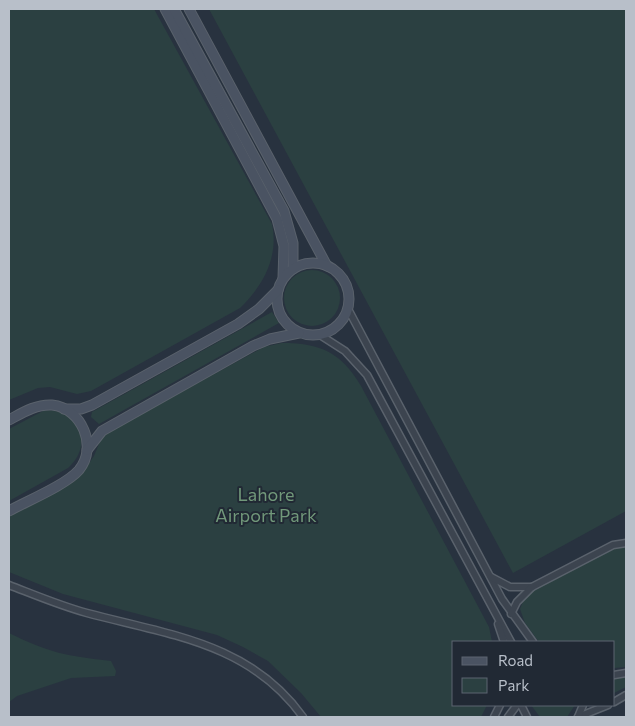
<svg xmlns="http://www.w3.org/2000/svg" width="635" height="726" font-family="Commissioner,sans-serif">
<rect width="100%" height="100%" fill="#28323f"/>
<g fill="#2b4041">
<path d="M9,9h145l118,215c7,33 -9,62 -32,84l-149,83 -14,3 -27,-7 -12,1 -29,12z"/>
<path d="M209,9h417v502l-113,62z"/>
<circle cx="312" cy="298" r="28"/>
<path d="M272,312l7,11 -180,101 -8,-7 1,-5z"/>
<path d="M282,343c38,0 59,9 79,43l128,241 3,15h-38v63h33l-6,12h-160l-20,-24 -33,-32 -25,-14 -26,-12 -154,-41 -54,-22v-57l74,-43 11,-16 7,-17 7,-7 156,-85z"/>
<path d="M43,411c36,-5 52,33 25,57l-59,33v-72z"/>
<path d="M613,546h13v121l-12,1v-26h-75l-14,-19 -5,-14 7,-17z"/>
<path d="M9,633c40,20 58,23 102,28l5,10 -1,5 -44,2 -54,18 -8,6z"/>
<path d="M626,676v11l-12,6v-15z"/>
<path d="M531,705h44l-8,12h-27z"/>
</g>
<g fill="none" stroke-linecap="round" stroke-linejoin="round">
<defs>
<g id="street">
<path d="M348,309l154,290 31,43"/>
<path d="M320,335l25,16 22,24 144,267"/>
<path d="M491,577l19,10h22"/>
<path d="M9,585c26,10 52,21 78,28 83,22 163,30 216,104"/>
<path d="M511,614l6,-12 15,-15 81,-42 13,-2"/>
<path d="M498,624l6,18"/>
<path d="M614,675l12,-2"/>
<path d="M614,702l12,-7"/>
<path d="M521,705l6,12"/>
<path d="M494,717l6,-12"/>
<path d="M508,717l9,-12"/>
<path d="M578,717l30,-12"/>
<path d="M578,717l5,-12"/>
</g>
<g id="secondary">
<path d="M165,9l112,210 7,27 -1,32"/>
<path d="M174,9l110,202 9,32v26"/>
<path d="M189,9l138,257"/>
<circle cx="313" cy="299" r="36"/>
<path d="M64,409h17l11,-4 146,-81 21,-15 19,-19"/>
<path d="M9,420c13,-7 27,-16 43,-15 30,3 46,42 27,65 -13,15 -52,31 -70,41"/>
<path d="M87,450l15,-19 151,-85 17,-7 29,-6"/>
</g>
</defs>
<use href="#street" stroke="#5a626c" stroke-width="9"/>
<use href="#secondary" stroke="#5a626c" stroke-width="11"/>
<use href="#street" stroke="#3c444f" stroke-width="6"/>
<use href="#secondary" stroke="#4a5362" stroke-width="9"/>
</g>
<g text-anchor="middle" stroke-width="4" stroke-linejoin="round" paint-order="stroke">
<g font-size="18" fill="#71987a" stroke="#212934">
<text x="266" y="501">Lahore<tspan x="266" dy="21">Airport Park</tspan></text>
</g>
</g>
<rect width="635" height="726" fill="none" stroke="#b8bfc9" stroke-width="20"/>
<rect x="452" y="641" width="162" height="65" fill="#212934" stroke="#5d6570"/>
<rect x="462" y="657" width="25" height="8" fill="#4a5362" stroke="#5d6570"/>
<text x="498" y="666" font-size="15" fill="#b8bfc9">Road</text>
<rect x="462" y="678" width="25" height="15" fill="#2b4041" stroke="#5d6570"/>
<text x="498" y="691" font-size="15" fill="#b8bfc9">Park</text>
</svg>
